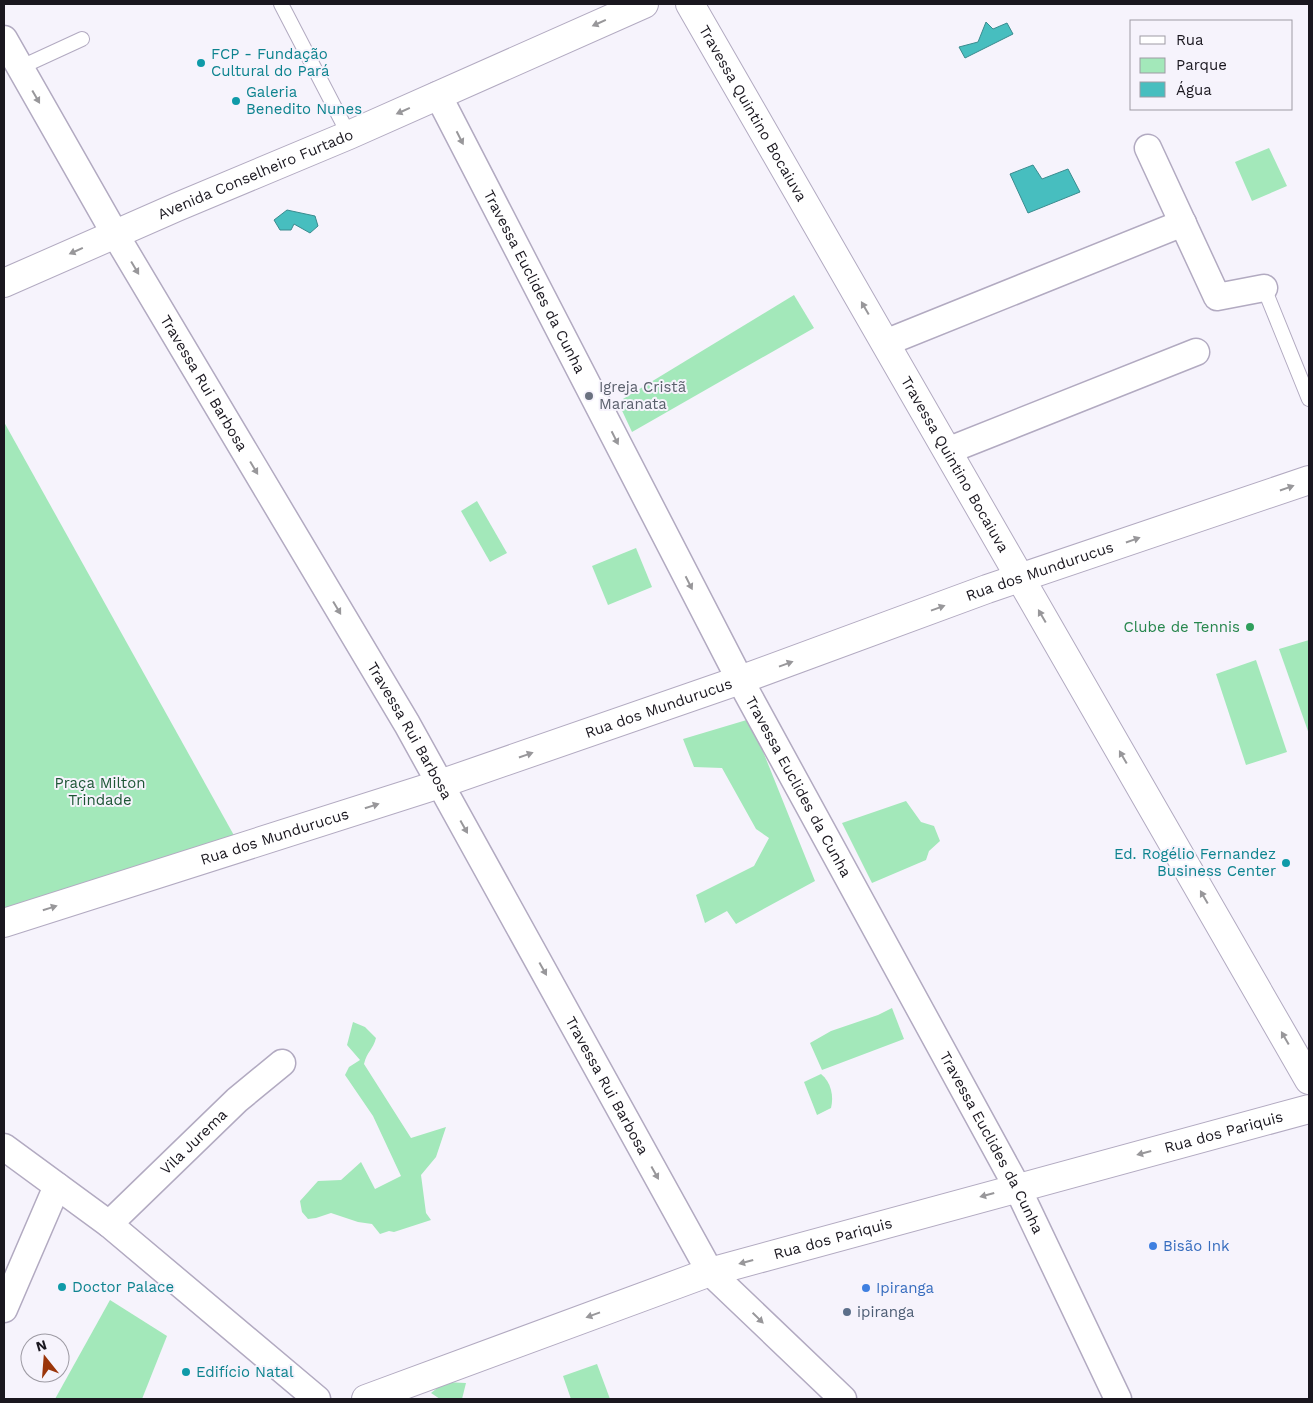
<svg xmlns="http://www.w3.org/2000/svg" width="1313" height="1403" font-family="'Work Sans',sans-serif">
<rect width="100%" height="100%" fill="#f6f3fc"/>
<g fill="#a3e8ba">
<path d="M1269,148l18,38 -35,15 -17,-39z"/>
<path d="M794,295l20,33 -182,104 -14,-30z"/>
<path d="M4,422l237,426 -237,75z"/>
<path d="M477,501l30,52 -17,9 -29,-51z"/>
<path d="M636,548l16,39 -44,18 -16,-39z"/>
<path d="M1309,640v94l-30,-85z"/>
<path d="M1256,660l31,92 -41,13 -30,-91z"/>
<path d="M750,719l65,162 -79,43 -9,-13 -22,12 -9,-28 58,-29 15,-28 -13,-9 -34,-61 -28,-1 -11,-28z"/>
<path d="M906,801l15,21 13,4 6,15 -11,10 -3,9 -54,23 -30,-60z"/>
<path d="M892,1008l12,31 -82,31 -12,-27 21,-12 47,-16z"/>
<path d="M353,1022l12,5 11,11c-3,12 -9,13 -12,26l47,74 35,-11 -10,30 -15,18 5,38 5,7 -37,12 -5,-1 -9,3 -8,-10 -14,-2 -27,-9 -15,5 -8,1 -6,-7 -2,-11 18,-20 23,-1 20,-18 14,27 26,-13 -28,-60 -28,-41 4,-8 11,-7 -13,-15z"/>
<path d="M821,1074c10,8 13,22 10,34l-14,7 -13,-33z"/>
<path d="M110,1300l57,36 -25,63h-87z"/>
<path d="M597,1364l13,35h-39l-8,-23z"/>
<path d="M445,1382l21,1 -4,16h-22l-9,-6z"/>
</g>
<g fill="#47bebf" stroke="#3a8c8f">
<path d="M986,22l7,7 14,-6 6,11 -48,24 -6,-11 19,-5z"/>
<path d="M1033,165l9,14 26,-10 12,23 -52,21 -18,-39z"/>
<path d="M287,210l28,6 3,10 -8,7 -16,-9 -3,6h-11l-6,-10z"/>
</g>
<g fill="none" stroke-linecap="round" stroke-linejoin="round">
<defs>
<g id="lane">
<path d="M281,4l68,131"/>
<path d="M19,68l63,-29"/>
<path d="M1264,288l45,111"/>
</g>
<g id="street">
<path id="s1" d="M4,39l111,195 292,490 303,548 133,127"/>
<path id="s2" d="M438,95l302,585 277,507 101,212"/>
<path d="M1148,148l69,149 47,-9"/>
<path d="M885,343l298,-120"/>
<path d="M947,451l249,-99"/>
<path d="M4,1147l105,77 208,175"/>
<path id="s3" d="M109,1224l128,-124 45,-37"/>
<path d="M4,1309l53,-123"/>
</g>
<g id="secondary">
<path id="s4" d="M690,4l619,1076"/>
<path id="s5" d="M4,283l173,-76 172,-72 295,-131"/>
<path id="s6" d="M4,923l436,-139 300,-104 247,-91 322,-109"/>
<path id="s7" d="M366,1399l344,-127 599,-163"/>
</g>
</defs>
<use href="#lane" stroke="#b2aac1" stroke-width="16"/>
<use href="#street" stroke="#b2aac1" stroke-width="29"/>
<use href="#secondary" stroke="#b2aac1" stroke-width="30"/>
<use href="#lane" stroke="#fff" stroke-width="14"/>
<use href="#street" stroke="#fff" stroke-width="26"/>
<use href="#secondary" stroke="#fff" stroke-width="28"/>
</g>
<defs><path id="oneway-solid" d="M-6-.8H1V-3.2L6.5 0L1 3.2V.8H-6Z" transform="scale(1.25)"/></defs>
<g fill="#98979a">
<use href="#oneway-solid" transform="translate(599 23) rotate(156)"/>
<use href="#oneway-solid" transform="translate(36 97) rotate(60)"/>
<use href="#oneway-solid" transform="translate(403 111) rotate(156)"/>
<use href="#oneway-solid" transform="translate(460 138) rotate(63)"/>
<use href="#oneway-solid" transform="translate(76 251) rotate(156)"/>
<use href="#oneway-solid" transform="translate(135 268) rotate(59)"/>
<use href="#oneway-solid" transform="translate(865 308) rotate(-120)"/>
<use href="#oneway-solid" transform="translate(615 438) rotate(63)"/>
<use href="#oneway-solid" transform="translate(254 468) rotate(59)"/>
<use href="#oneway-solid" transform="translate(1287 488) rotate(-19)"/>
<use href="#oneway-solid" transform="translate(1133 540) rotate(-19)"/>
<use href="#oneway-solid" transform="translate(689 583) rotate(63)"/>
<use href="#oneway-solid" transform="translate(337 608) rotate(59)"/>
<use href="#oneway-solid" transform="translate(938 608) rotate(-20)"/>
<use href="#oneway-solid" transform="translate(1042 616) rotate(-120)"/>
<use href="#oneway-solid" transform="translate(786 664) rotate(-20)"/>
<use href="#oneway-solid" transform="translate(526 755) rotate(-19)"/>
<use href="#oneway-solid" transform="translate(1123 757) rotate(-120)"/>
<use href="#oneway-solid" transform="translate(372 806) rotate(-18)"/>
<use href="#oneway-solid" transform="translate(464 827) rotate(61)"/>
<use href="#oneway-solid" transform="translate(1204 897) rotate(-120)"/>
<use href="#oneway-solid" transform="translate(50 908) rotate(-17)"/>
<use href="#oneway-solid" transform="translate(543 969) rotate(61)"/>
<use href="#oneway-solid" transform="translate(1285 1038) rotate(-120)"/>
<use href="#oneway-solid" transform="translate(1144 1153) rotate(165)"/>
<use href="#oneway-solid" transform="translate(655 1173) rotate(61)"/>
<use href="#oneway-solid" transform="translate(987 1195) rotate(165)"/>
<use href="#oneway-solid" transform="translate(746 1262) rotate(165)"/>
<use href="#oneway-solid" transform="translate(593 1315) rotate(160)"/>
<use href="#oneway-solid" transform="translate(758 1318) rotate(44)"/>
</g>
<g fill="#0f9aa8" stroke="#f6f3fc" stroke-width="2">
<circle cx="201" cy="63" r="5"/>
<circle cx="236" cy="101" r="5"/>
<circle cx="1286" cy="863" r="5"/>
<circle cx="62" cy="1287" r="5"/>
<circle cx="186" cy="1372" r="5"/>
</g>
<circle fill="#6b7280" stroke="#f6f3fc" stroke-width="2" cx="589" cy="396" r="5"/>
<circle fill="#2e9e5b" stroke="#f6f3fc" stroke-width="2" cx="1250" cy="627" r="5"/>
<g fill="#3f7fe0" stroke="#f6f3fc" stroke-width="2">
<circle cx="1153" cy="1246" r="5"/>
<circle cx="866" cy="1288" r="5"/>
</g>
<circle fill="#5c6f8a" stroke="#f6f3fc" stroke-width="2" cx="847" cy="1312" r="5"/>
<g text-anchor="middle" stroke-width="4" stroke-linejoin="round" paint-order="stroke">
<g font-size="15" fill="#0d838f" stroke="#f6f3fc" text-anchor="start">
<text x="211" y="59">FCP - Fundação<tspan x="211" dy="17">Cultural do Pará</tspan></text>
<text x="246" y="97">Galeria<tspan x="246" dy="17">Benedito Nunes</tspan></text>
<text x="1276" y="859" text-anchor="end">Ed. Rogélio Fernandez<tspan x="1276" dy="17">Business Center</tspan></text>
<text x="72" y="1292">Doctor Palace</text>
<text x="196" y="1377">Edifício Natal</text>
</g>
<g font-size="15" fill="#1a171f" stroke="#f6f3fc">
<text dy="5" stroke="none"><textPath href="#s4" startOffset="126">Travessa Quintino Bocaiuva</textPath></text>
<text dy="5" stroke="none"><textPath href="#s5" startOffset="274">Avenida Conselheiro Furtado</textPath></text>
<text dy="5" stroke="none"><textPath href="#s2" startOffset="210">Travessa Euclides da Cunha</textPath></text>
<text dy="5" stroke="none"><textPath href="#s1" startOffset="398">Travessa Rui Barbosa</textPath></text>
<text dy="5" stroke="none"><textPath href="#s4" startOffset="531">Travessa Quintino Bocaiuva</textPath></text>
<text dy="5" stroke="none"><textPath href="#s6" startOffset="1094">Rua dos Mundurucus</textPath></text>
<text dy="5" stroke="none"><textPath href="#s6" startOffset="689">Rua dos Mundurucus</textPath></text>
<text dy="5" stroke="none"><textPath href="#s1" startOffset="802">Travessa Rui Barbosa</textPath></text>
<text dy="5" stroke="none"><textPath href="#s2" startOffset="780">Travessa Euclides da Cunha</textPath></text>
<text dy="5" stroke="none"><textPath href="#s6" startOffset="284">Rua dos Mundurucus</textPath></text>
<text dy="5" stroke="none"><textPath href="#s1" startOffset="1208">Travessa Rui Barbosa</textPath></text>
<text dy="5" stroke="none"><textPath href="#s7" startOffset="899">Rua dos Pariquis</textPath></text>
<text dy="5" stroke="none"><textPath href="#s3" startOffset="118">Vila Jurema</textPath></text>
<text dy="5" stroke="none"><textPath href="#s2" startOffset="1185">Travessa Euclides da Cunha</textPath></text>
<text dy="5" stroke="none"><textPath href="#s7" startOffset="494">Rua dos Pariquis</textPath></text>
</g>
<g font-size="15" fill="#5b616d" stroke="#f6f3fc" text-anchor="start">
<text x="599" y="392">Igreja Cristã<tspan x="599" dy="17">Maranata</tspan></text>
</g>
<g font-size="15" fill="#27864d" stroke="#f6f3fc" text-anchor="end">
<text x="1240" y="632">Clube de Tennis</text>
</g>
<g font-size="15" fill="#1d5635" stroke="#f6f3fc">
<text x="100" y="788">Praça Milton<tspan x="100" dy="17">Trindade</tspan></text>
</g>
<g font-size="15" fill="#366cbe" stroke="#f6f3fc" text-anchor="start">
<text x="1163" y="1251">Bisão Ink</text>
<text x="876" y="1293">Ipiranga</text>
</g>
<g font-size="15" fill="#4e5e75" stroke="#f6f3fc" text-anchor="start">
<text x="857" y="1317">ipiranga</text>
</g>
</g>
<rect width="1313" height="1403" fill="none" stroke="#1a171f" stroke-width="10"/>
<rect x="1130" y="20" width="162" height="90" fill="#f6f3fc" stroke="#9e9ba4"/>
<rect x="1140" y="36" width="25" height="8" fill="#ffffff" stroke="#9e9ba4"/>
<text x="1176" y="45" font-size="15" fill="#1a171f">Rua</text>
<rect x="1140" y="58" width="25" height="15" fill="#a3e8ba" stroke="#9e9ba4"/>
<text x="1176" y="70" font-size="15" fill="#1a171f">Parque</text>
<rect x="1140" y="82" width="25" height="15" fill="#47bebf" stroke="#9e9ba4"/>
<text x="1176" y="95" font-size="15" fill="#1a171f">Água</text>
<g transform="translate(45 1358) rotate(343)"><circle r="24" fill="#f6f3fc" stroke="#9e9ba4"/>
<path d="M0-4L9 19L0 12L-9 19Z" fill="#9b350a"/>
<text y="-8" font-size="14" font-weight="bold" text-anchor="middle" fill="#1a171f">N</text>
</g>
</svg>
